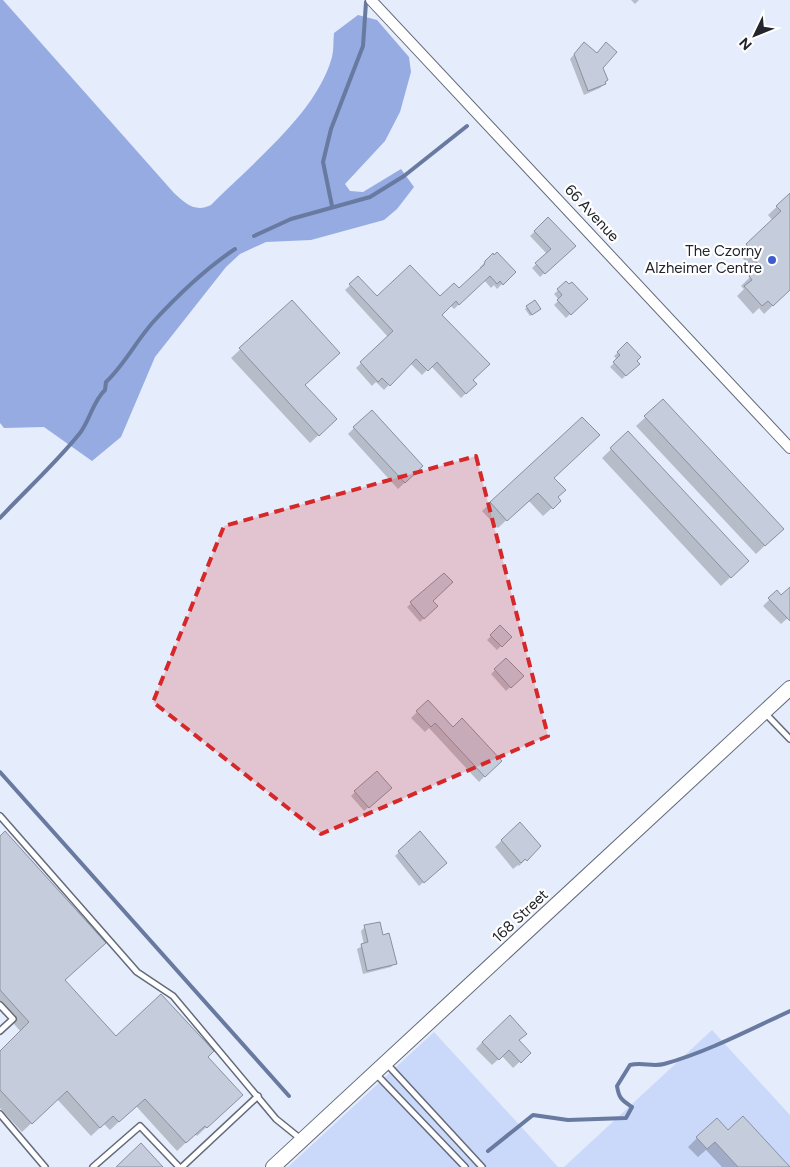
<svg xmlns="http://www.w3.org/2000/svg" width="790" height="1167" font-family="Figtree,sans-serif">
<rect width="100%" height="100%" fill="#e5ecfc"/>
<g fill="#cad8fa">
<path d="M712,1030l78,85v52h-226z"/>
<path d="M434,1032l124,135h-270z"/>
</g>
<path fill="#95abe2" d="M0,0h3l171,193c11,10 21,20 37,12 40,-41 106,-92 121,-148 2,-8 1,-16 2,-24l24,-18 19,5 32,37 2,15 -11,40 -15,29 -40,43 5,7 13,1 38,-23 13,18 -17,22 -13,11 -73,20 -45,2 -26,12 -14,13 -71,90 -34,80 -29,24 -48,-34 -40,1 -4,-5z"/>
<g fill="#0003">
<path d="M631,0h8l-4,4z"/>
<path d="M580,48l21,20 3,16 -4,4 -16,7 -14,-36z"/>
<path d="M787,197l3,3v89l-26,25 -5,-6 -6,6 -16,-18 7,-7 -3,-3 11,-11 -10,-10 3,-4 -7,-8 35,-32 -5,-6z"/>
<path d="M548,219l22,31 -30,27 -8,-9 15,-14 -17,-18z"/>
<path d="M493,255l21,17 -17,17 -3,-4 -3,3 -7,-8 -30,29 -4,-4 -9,10 35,69 -15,14 -30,-32 -9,9 -12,-12 -26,27 -8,-8 -4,4 -16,-18 32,-31 -43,-47 13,-12 19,20h63l19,-8 21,-19v-4z"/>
<path d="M566,283l20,16 -20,19 -12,-13 5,-5 -5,-6z"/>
<path d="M292,302l12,83 22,43 -16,15 -79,-85z"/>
<path d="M534,302l4,8 -8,6 -5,-7z"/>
<path d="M627,344l11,20 -16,15 -12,-12 7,-7 -3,-4z"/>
<path d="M663,401l110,137 -17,16 -120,-128z"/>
<path d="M582,418l-30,60 5,20 3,3 -17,15 -15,-16 -30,28 -16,-17z"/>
<path d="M354,428l61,45 -17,16 -50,-55z"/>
<path d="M628,433l111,136 -18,17 -119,-128z"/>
<path d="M444,575l-13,26 5,5 -16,16 -13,-15z"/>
<path d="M790,588v28l-9,8 -18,-18 14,-14 4,4z"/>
<path d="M500,627l10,10 -13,13 -10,-10z"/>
<path d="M506,659l16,17 -16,15 -15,-17z"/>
<path d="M427,702l26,27 47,32 -21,21 -50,-54 -4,4 -14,-14z"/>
<path d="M355,792h31l-22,19 -13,-15z"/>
<path d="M0,838l63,142 53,58 90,19 26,46 -35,33 -2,-2 -18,17 -41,-45 -26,24 -6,-6 -13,12 -34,-37 -35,33 -22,-24v-56l21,-20 -21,-24z"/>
<path d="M502,840l37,6 -20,20 -1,-1 -5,4 -18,-22z"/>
<path d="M399,852l42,15 -22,19 -24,-30z"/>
<path d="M365,927l17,9 13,27 -4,4 -28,7 -6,-25 7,-4 -3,-14z"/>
<path d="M518,1041l11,12 -16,15 -11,-12 -10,9 -16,-16 6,-7z"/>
<path d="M728,1131l60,36h-66l-16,-17 -8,7 -10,-10 9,-9z"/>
</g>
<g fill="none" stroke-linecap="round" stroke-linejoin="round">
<g stroke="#697aa1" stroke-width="4">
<path d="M332,206l-9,-44 8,-33 32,-83 3,-44"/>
<path d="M254,236l37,-17 79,-22 34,-21 63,-50"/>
<path d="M0,518c27,-29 55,-54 80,-85 10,-13 13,-32 25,-43l1,-8c19,-18 30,-41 48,-61 24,-26 51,-52 81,-72"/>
<path d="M0,772l289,324"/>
<path d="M488,1151l45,-36 35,5 58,-2 6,-11c-10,-7 -13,-8 -15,-21l13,-21c12,-3 23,2 34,-1 43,-12 85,-34 126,-53"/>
</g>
</g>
<g fill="#c5ccdc" stroke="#8a909f">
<path d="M584,42l13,11 9,-11 11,10 -14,16 5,12 -3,2 1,2 -18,7 -14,-37z"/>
<path d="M790,193v97l-17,16 -5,-5 -6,5 -18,-20 8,-6 -3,-4 11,-10 -10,-11 3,-3 -7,-8 35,-33 -5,-5z"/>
<path d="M548,217l28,29 -31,28 -10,-11 16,-14 -17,-18z"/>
<path d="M497,252l19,20 -13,13 -3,-4 -3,3 -7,-8 -31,29 -3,-4 -14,14 48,49 -17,16 4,4 -11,10 -29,-32 -9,9 -12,-12 -26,27 -8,-8 -4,4 -18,-20 33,-31 -44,-47 9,-8 19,20 33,-31 30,31 14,-13 5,5 25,-23 1,-4 8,-8 1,2z"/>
<path d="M566,281l3,3 3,-2 16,17 -17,16 -14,-15 5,-5 -5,-6z"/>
<path d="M292,300l48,53 -35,32 32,34 -18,17 -80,-88z"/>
<path d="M535,300l6,9 -9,6 -6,-9z"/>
<path d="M627,342l14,15 -4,4 3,3 -14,12 -13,-14 7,-7 -3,-3z"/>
<path d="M663,399l121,130 -19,17 -121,-130z"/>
<path d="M372,410l51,56 -18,17 -52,-56z"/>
<path d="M582,417l18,18 -46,43 12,12 -8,7 3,4 -8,8 -15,-16 -31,28 -17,-19z"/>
<path d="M628,431l121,130 -18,17 -121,-130z"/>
<path d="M444,573l9,9 -20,19 5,5 -14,13 -14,-17z"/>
<path d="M790,587v34l-22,-23 9,-8 4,5z"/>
<path d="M500,625l12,12 -10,10 -12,-12z"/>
<path d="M506,658l18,18 -13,12 -17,-19z"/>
<path d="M428,700l25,27 9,-9 40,43 -17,16 -50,-54 -4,4 -15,-16z"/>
<path d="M377,771l15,17 -23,20 -15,-17z"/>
<path d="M520,822l21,24 -14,15 -2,-2 -4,4 -20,-23z"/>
<path d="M5,831l101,112 -41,37 51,56 45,-42 53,57 -6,6 35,38 -36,33 -2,-2 -19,17 -41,-44 -26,23 -6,-6 -13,12 -33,-37 -35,33 -32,-34v-39l29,-29 -29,-32v-154z"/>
<path d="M420,831l27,32 -23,20 -26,-32z"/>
<path d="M380,922l3,13 6,-2 8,31 -30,7 -6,-27 7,-2 -4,-17z"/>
<path d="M510,1015l17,19 -8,6 12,13 -10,10 -12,-13 -10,10 -17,-18z"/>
<path d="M743,1116l47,51h-52l-23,-25 -8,7 -11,-12 21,-19 11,12z"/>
<path d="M141,1143l22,24h-47z"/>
</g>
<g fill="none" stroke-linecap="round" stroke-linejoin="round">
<defs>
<g id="service">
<path d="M764,712l26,27"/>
<path d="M0,816l137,156 36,24 103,123 26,21"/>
<path d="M0,1005l13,14 -13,12"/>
<path d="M386,1063l96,104"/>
<path d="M375,1073l90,94"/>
<path d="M0,1114l45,53"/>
<path d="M93,1167l47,-41 39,41"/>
<path d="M182,1167l76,-71"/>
</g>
<path id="minor" d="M371,0l419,448"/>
<path id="secondary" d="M273,1167l517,-479"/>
</defs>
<use href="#service" stroke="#646a79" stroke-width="8"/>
<use href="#minor" stroke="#646a79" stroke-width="12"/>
<use href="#secondary" stroke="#646a79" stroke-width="16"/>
<use href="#service" stroke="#fff" stroke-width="5"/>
<use href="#minor" stroke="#fff" stroke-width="10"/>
<use href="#secondary" stroke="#fff" stroke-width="14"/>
</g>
<path fill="#d62828" fill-opacity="0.2" stroke="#d62828" stroke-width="4" stroke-dasharray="10 6" stroke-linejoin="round" d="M476,456l72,280 -227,98 -168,-132 71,-176z"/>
<circle fill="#3d5dcf" stroke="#fff" stroke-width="2" cx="772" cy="260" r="5"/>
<g text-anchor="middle" stroke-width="4.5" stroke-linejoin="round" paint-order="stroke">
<g font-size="15" fill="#22252b" stroke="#fff">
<text transform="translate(592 213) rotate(47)" y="5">66 Avenue</text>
<text transform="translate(520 916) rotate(-43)" y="5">168 Street</text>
</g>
<g font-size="15" fill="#22252b" stroke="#fff" text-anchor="end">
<text x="762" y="256">The Czorny<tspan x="762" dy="17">Alzheimer Centre</tspan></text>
</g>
</g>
<g transform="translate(755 35) rotate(227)" stroke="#ffffff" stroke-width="4" paint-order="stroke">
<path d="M0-4L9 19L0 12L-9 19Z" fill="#22252b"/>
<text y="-8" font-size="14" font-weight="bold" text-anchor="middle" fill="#22252b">N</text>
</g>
</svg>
